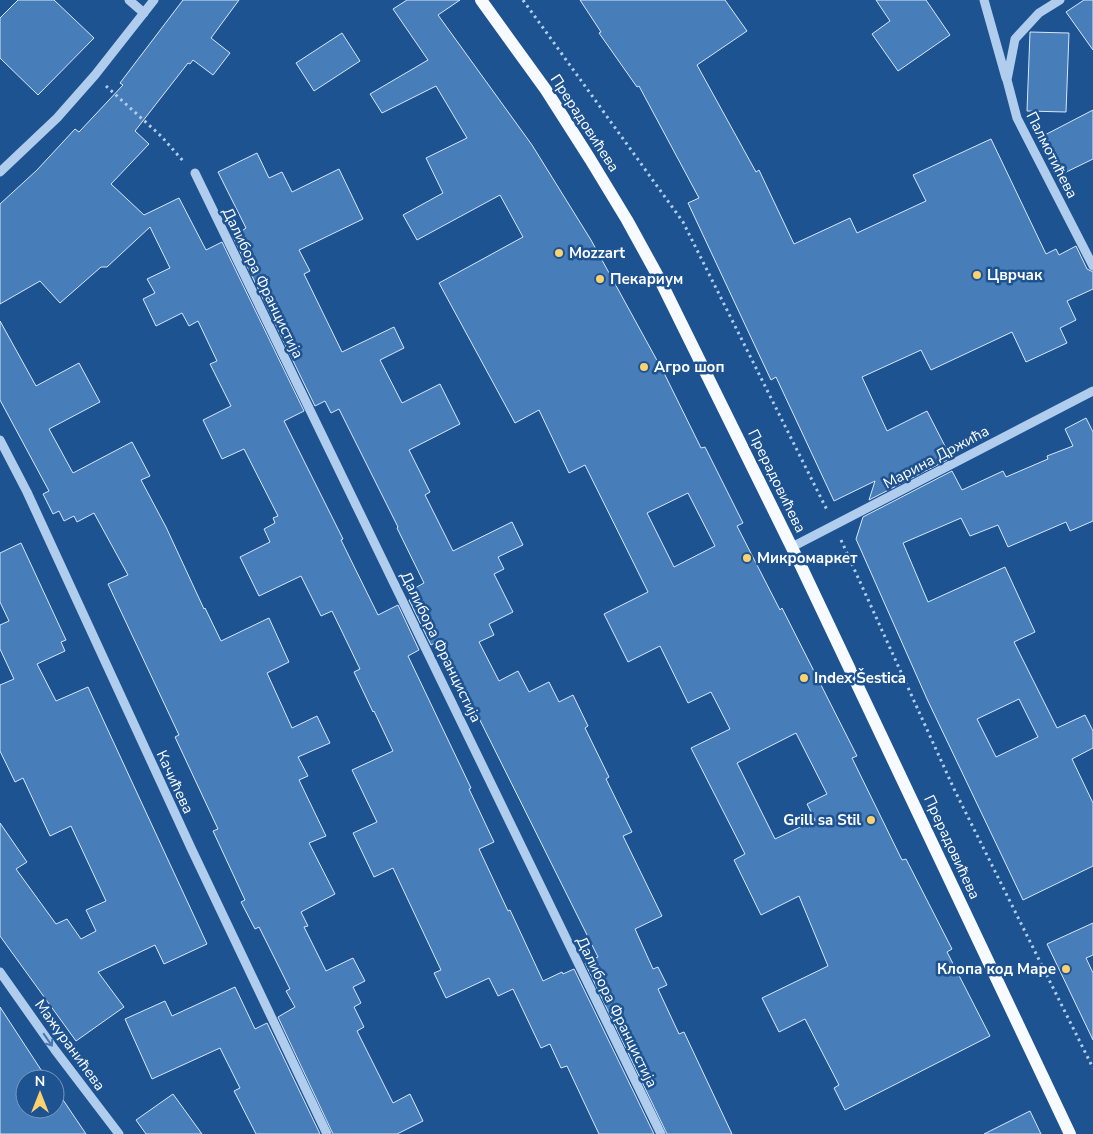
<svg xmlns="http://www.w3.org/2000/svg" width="1093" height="1134" font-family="'Nunito Sans',sans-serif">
<rect width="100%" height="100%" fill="#1e5392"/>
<g fill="#477db9" stroke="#d6e7fa" fill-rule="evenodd">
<path d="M18,0h36l40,38 -56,57 -38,-37v-40z"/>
<path d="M183,0h56l-28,38 19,15 -17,22 -20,-15 -3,4 -2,-1 -53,68 14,13 -38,40 33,31 35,-17 27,52 16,-8 82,169 -20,10 59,118 -2,1 37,75 20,-10 21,45 -11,6 63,132 -2,1 25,53 -15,7 29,62 2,-1 33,71 19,-9 1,2 11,-5 80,165h-55l-32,-68 -6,2 -11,-24 -9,4 -28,-59 -15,7 -9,-18 -43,20 -12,-25 7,-3 -48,-102 -19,9 -21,-44 24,-11 -25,-52 41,-19 -19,-40 -1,1 -19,-40 6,-3 -28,-58 -11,5 -20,-40 -42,20 -19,-39 30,-15 -6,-13 11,-6 -2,-5 5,-2 -34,-67 -22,10 -19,-39 28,-14 -21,-42 7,-3 -19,-40 -9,5 -7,-13 -26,13 -13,-27 12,-6 -8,-14 23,-11 -20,-41 -43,40h-6l-41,36 -20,-22 -40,23v-100l37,-34 38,-41 4,3 44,-47 -3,-2z"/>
<path d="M407,0h53l-22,15 94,130 59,95 74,135 36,73 4,-1 38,76 -6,3 43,84 2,-2 75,148 -5,2 50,102 4,-1 46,90 -5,3 43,84 -145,74 -11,-22 5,-3 -34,-66 -26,13 -17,-34 66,-32 -29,-70 -38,19 -27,-55 11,-6 -54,-106 39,-19 -19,-37 -23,11 -28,-57 -32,16 -24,-48 44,-22 -63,-127 -16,8 -30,-63 -24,13 -76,-140 84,-46 -23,-42 -83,45 -14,-25 40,-22 -17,-35 41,-20 -31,-52 -54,27 -12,-19 58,-34 -35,-51zM688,493l27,53 -41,21 -27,-54zM796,733l31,61 -20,10 8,16 -40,19 -38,-76z"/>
<path d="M580,0h145l22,31 -50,34 59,107 3,-2 35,74 56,-26 7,15 69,-32 -13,-26 78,-36 55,115 10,-5 3,6 17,-9 11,23 6,3v17l-26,12 9,19 -16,8 7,15 -41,19 -14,-30 -81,38 -10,-20 -59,27 25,54 40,-20 19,37 -4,2 5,10 -78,40 6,-19 -41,20 -58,-124 -5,3 -83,-177 11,-5 -60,-112 -2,1 -38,-54 2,-1z"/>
<path d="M876,0h50l24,35 -52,36 -26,-37 18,-13z"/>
<path d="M1084,0h9v50l-27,-38z"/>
<path d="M1030,32l39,1 -3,79 -39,-1z"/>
<path d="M342,33l18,28 -46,30 -18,-28z"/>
<path d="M1093,110v49l-35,17 -19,-38z"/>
<path d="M257,153l12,25 13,-6 10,20 47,-23 24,50 -64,31 11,21 -6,3 38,78 52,-25 10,21 -24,12 22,43 38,-19 20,40 -51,26 21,42 -5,3 28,56 59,-29 11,23 -25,12 6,12 -10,5 19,38 -24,12 5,11 -15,7 20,39 19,-10 11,21 20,-10 10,20 14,-7 15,31 -3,2 24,49 -3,2 26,53 -9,4 39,80 -27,13 18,40 5,-2 9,18 -9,4 21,45 5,-2 48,102h-65l-82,-171 13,-6 -158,-317 -9,5 -22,-45 10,-5 -4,-7 9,-5 -27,-55 1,-1 -59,-118 -8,4 -6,-12 -10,5 -82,-169 13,-9 -28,-56z"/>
<path d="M0,321l36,65 43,-23 21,39 -51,27 24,44 59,-31 18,34 -9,4 25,47 38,82 1,-1 16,33 48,-23 20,44 -22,11 25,55 25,-12 13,27 -32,14 10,19 -9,4 27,56 -17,7 26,51 -34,18 7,14 -4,1 22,44 27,-13 12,23 -12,6 8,16 -7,4 10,20 -7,4 36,72 17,-9 13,27 -26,13h-64l-55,-117 17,-10 -9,-16 4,-2 -31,-62 -4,2 -14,-27 4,-2 -32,-69 5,-2 -43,-92 4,-2 -71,-151 20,-9 -34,-62 -17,9 -3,-6 -10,5 -5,-10 -6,3 -10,-20 6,-3 -49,-91z"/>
<path d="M1086,418l7,14v89l-23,10 -4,-9 -58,25 -10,-22 -28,11 -9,-18 -58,25 25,59 77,-35 30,65 -21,10 43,86 28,-13 8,16v17l-21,11 21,44v63l-70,34 -96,-201 -71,-160 7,-22 89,-46 10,19 41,-19 3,6 42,-18 -1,-3 26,-10 -8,-17zM1019,699l19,38 -42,20 -19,-38z"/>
<path d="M21,543l45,97 -5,2 4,9 -28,13 19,37 32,-14 119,257 -43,20 -9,-19 -57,27 26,35 -48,34 -76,-105v-113l27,39 -11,7 40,55 11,-5 14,20 15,-8 -10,-21 20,-9 -35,-75 -21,10 -27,-58 -8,4 -15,-31v-66l14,-6 -14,-30v-24l9,-4 -9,-19v-49z"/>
<path d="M1093,923v32l-7,3 7,15v67l-46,-96z"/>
<path d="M235,987l20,42 12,-6 53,111h-64l-22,-43 6,-3 -20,-40 -68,31 -27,-60 40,-18 7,15z"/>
<path d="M0,1007l47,72h-22v30h30v-21l31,46h-86z"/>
<path d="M173,1094l29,40h-56l-10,-14z"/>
<path d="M1030,1111l11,23h-57z"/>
</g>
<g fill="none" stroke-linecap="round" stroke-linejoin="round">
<g stroke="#b0cdee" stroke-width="3" stroke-dasharray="2.5 4" stroke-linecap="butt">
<path d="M523,0l160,222 144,288"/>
<path d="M106,86l55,50 23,26"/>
<path d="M841,540l113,249 139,279"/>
</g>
<g stroke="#b0cdee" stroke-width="9">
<path d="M129,0l15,13"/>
<path d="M984,0l22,78"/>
<path d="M1060,0l-21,13 -24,26 -8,41 10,38 76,148"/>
<path d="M0,172l57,-54 38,-43 59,-75"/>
<path d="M195,173l466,961"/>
<path d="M0,440l27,52 164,356 136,286"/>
<path d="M792,547l301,-156"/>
<path d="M0,972l55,78 64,84"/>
</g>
<path stroke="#f7faff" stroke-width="12" d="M481,0l65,90 44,69 37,61 33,60 141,286 269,568"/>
</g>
<defs><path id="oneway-shaft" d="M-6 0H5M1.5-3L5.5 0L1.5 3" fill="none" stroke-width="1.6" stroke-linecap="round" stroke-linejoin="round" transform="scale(1.25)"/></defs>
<use stroke="#4a78ae" href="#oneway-shaft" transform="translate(48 1040) rotate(55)"/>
<g fill="#fcd16f" stroke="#1e5392" stroke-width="2">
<circle cx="559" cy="253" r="5"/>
<circle cx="977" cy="275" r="5"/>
<circle cx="600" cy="279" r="5"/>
<circle cx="644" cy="367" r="5"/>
<circle cx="747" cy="558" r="5"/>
<circle cx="804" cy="678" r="5"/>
<circle cx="871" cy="820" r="5"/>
<circle cx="1066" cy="969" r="5"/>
</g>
<g text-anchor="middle" stroke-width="5" stroke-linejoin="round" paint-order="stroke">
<g font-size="15" fill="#fff" stroke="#1e5392">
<text transform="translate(585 123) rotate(57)" y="5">Прерадовићева</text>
<text transform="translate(1052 155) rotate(63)" y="5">Палмотићева</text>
<text transform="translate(263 283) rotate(64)" y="5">Далибора Францистија</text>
<text transform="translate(936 457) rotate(-28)" y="5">Марина Држића</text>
<text transform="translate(777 481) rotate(64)" y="5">Прерадовићева</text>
<text transform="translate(441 647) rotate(64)" y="5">Далибора Францистија</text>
<text transform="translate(175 782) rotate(65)" y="5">Качићева</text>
<text transform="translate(952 847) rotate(65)" y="5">Прерадовићева</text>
<text transform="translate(617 1012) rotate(64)" y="5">Далибора Францистија</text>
<text transform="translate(70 1045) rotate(54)" y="5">Мажуранићева</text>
</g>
<g font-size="15" font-weight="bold" fill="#fff" stroke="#1e5392" text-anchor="start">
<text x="569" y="258">Mozzart</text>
<text x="987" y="280">Цврчак</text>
<text x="610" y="284">Пекариум</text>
<text x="654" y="372">Агро шоп</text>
<text x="757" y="563">Микромаркет</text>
<text x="814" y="683">Index Šestica</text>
<text x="861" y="825" text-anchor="end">Grill sa Stil</text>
<text x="1056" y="974" text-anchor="end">Клопа код Маре</text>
</g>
</g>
<g transform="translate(40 1094)"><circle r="24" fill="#1e5392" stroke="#7898be"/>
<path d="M0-4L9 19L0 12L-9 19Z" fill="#fcd16f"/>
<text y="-8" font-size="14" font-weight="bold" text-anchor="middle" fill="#ffffff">N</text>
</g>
</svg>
